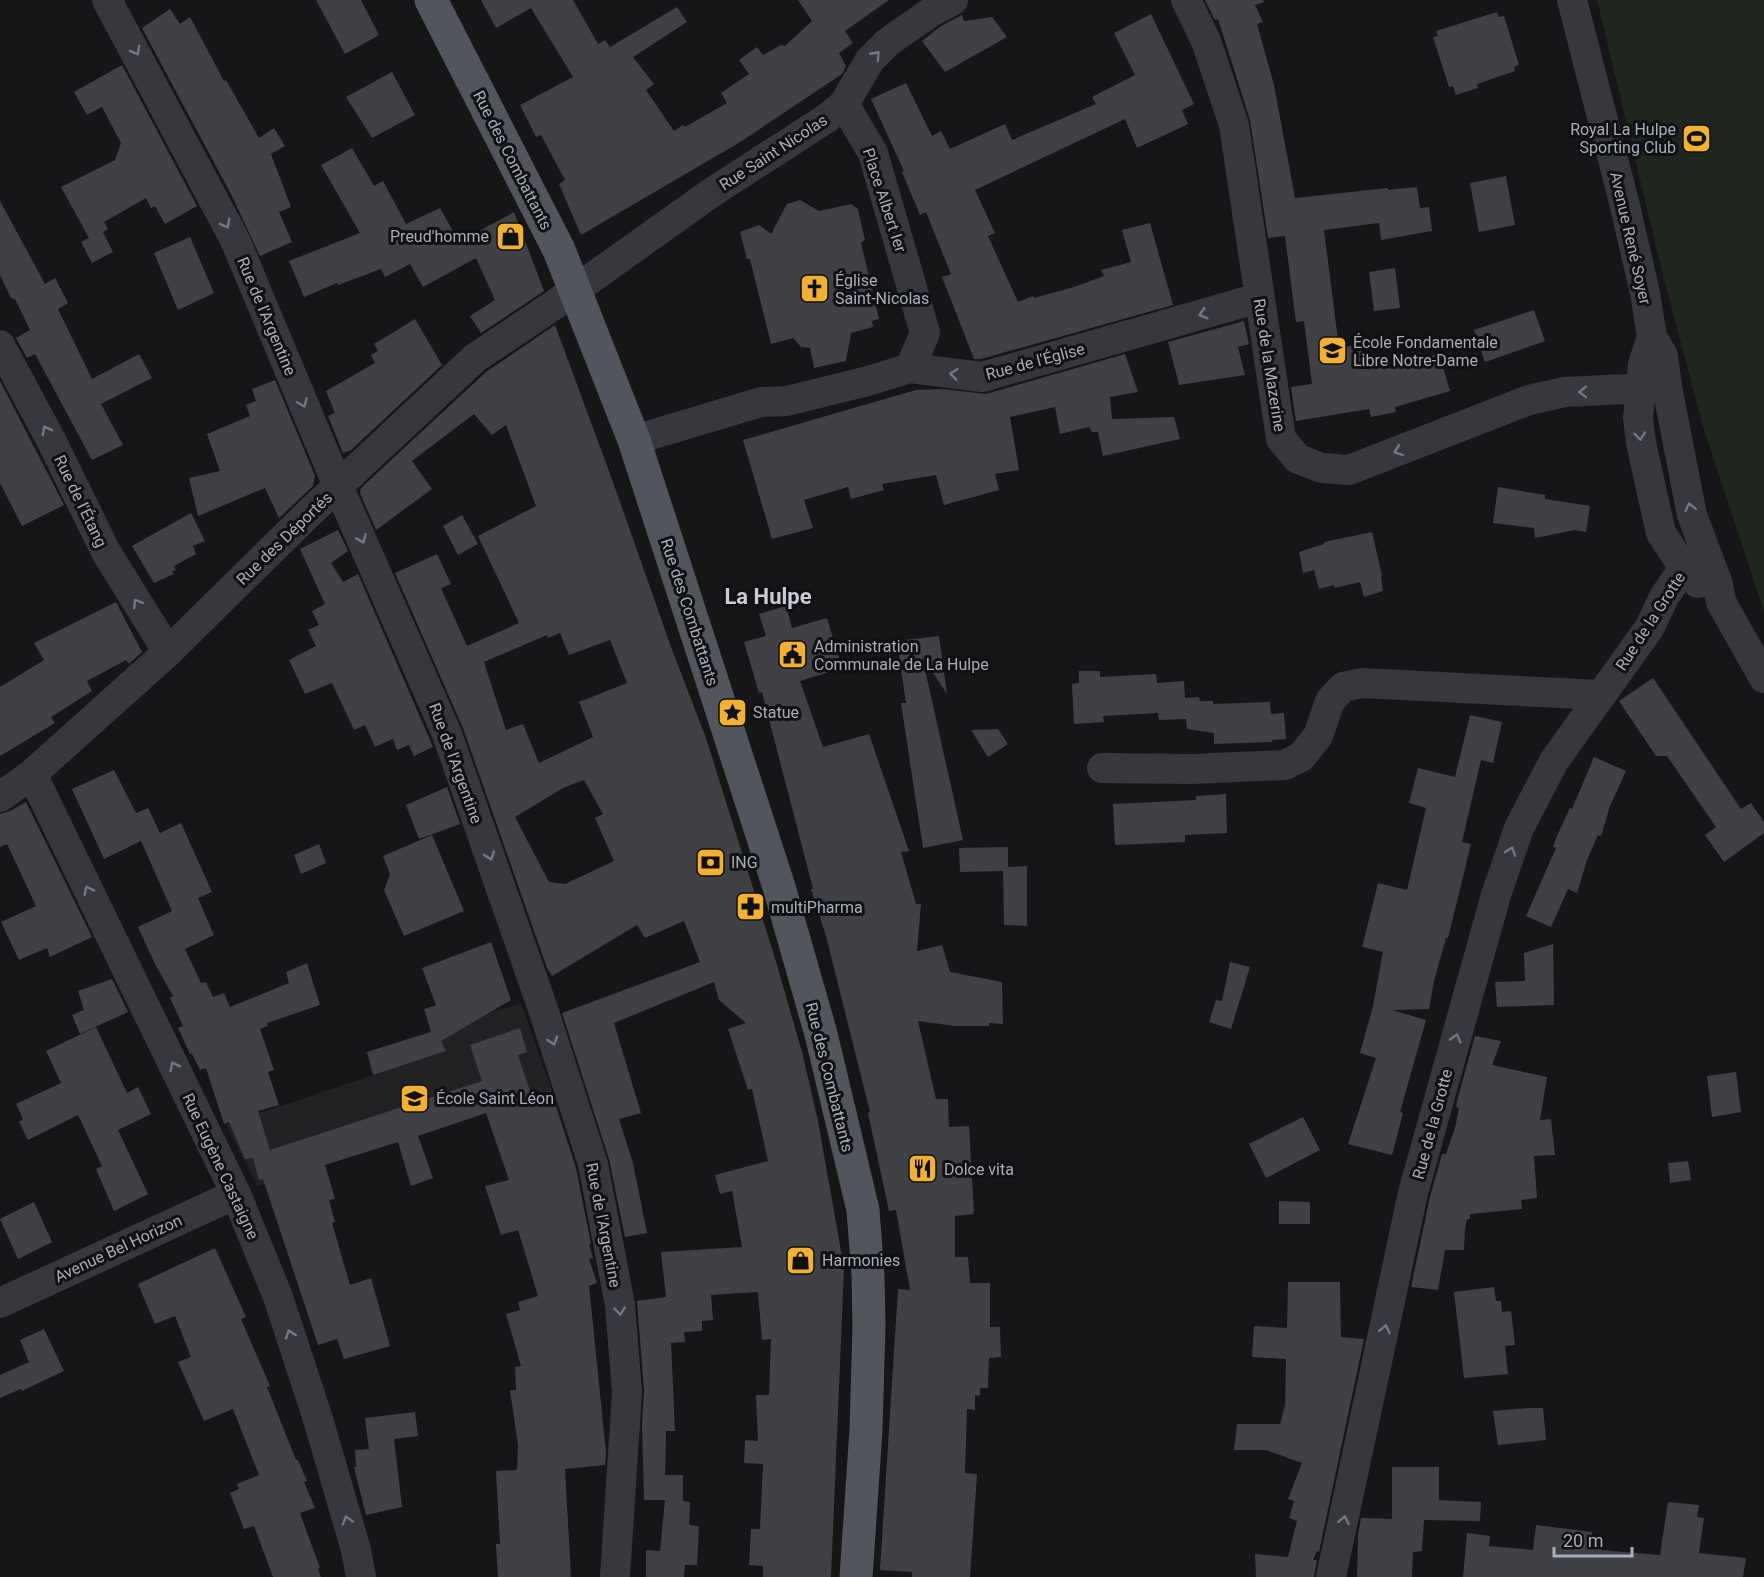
<svg xmlns="http://www.w3.org/2000/svg" width="1764" height="1577" font-family="Roboto,sans-serif">
<rect width="100%" height="100%" fill="#161618"/>
<path fill="#222225" d="M521,1003l31,88 -295,95 -31,-62 147,-49 -6,-23 2,-1z"/>
<path fill="#1e261f" d="M1597,0h167v612l-62,-189 -39,-148z"/>
<g fill="#404145" fill-rule="evenodd">
<path d="M316,0h45l18,35 -34,19z"/>
<path d="M481,0h92l25,44 7,-4 5,7 67,-40 10,15 -54,35 21,27 -8,6 28,41 9,-6 2,2 42,-24 -6,-10 28,-19 -10,-14 18,-13 6,8 18,-10 4,1 27,-25 -14,-21h91l-44,31 8,12 -14,10 7,13 -4,8 -100,67 -161,94 -22,-51 6,-4 -24,-45 -5,2 -16,-32 53,-28 -42,-69 -35,20z"/>
<path d="M1205,0h58l1,2 -9,3 8,17 -6,2 17,61 21,113 93,-10v2l29,-3 3,21 9,-1 3,24 -51,9 -2,-17 -55,7 15,118 23,-4 3,23 23,-4 1,6 50,-16 11,38 -55,16 1,5 -25,5 -2,-8 -73,12 -5,-34 21,-3 -8,-63 -8,1 -11,-86 -17,2 -18,-118 -32,-101 -3,1z"/>
<path d="M170,9l10,15 10,-7 34,64 2,-1 33,58 15,-10 11,18 -14,8 20,53 -12,5 13,30 -32,14 -28,-60 -90,-168z"/>
<path d="M1497,12l2,5 5,-1 15,49 -5,2 1,4 -38,13 1,4 -22,7 -3,-9 -4,1 -16,-50 5,-1 -2,-5z"/>
<path d="M1151,14l43,90 -12,6 6,14 -51,24 -12,-29 -150,71 20,43 -7,3 30,66 15,-6 1,2 40,-11 30,-11 -3,-6 30,-8 -9,-32 28,-7 23,82 -192,54h-7l-32,-82 9,-3 -15,-37 -10,-25 -6,3 -18,-43 2,-1 -33,-72 35,-16 26,53 9,-5 9,18 55,-25 7,16 84,-36 -4,-7 43,-22 -21,-42z"/>
<path d="M962,15l2,6 28,-4 15,20 -62,35 -23,-31 19,-15z"/>
<path d="M122,65l75,141 -32,18 -10,-18 -4,2 -5,-10 -42,24 4,7 -5,3 10,20 -21,11 -11,-21 8,-4 -28,-51 54,-27 6,-17 -19,-36 -15,8 -13,-23z"/>
<path d="M392,72l23,43 -43,23 -26,-41z"/>
<path d="M352,148l22,38 9,-5 23,43 34,-16 19,34 55,-30 30,79 -63,42 -11,-17 25,-16 -19,-42 -53,29 -13,-23 -25,13 -4,-8 -43,16 -1,-2 -33,14 -15,-36 71,-28 -39,-68z"/>
<path d="M1506,176l9,49 -36,7 -9,-49z"/>
<path d="M800,200l19,11 32,-7 7,5 7,31 -4,3 18,76 -7,2 1,6 -22,6 -5,28 -32,7 -4,-20 -9,-1 -8,-9 -22,6 -21,-85h-3l-7,-27 19,-7 12,9 16,-30z"/>
<path d="M0,201l45,83 10,-6 13,25 -10,6 34,70 47,-25 13,24 -51,26 22,41 -31,15 -57,-106 -8,4 -11,-20 14,-8 -15,-31 -4,-1 -11,-23z"/>
<path d="M190,237l24,56 -36,17 -24,-57z"/>
<path d="M1395,268l5,40 -26,3 -5,-39z"/>
<path d="M1534,310l11,31 -60,21 -11,-32z"/>
<path d="M415,319l27,46 -91,85 -8,3 -15,-37 7,-3 -9,-22 49,-28 -4,-8 7,-4 -4,-7z"/>
<path d="M1244,321l5,23 -11,3 7,28 -66,10 -11,-43z"/>
<path d="M555,325l58,157 58,165 35,91 68,217 28,97 16,69 26,147 -13,309h-68v-11l-14,-1 2,-36h9l3,-65 -19,-1 1,-23 13,1 -2,-46h13l2,-56 -9,1 -4,-48 -47,3 2,25 -11,1v10l-18,1 1,10 -14,1 4,88h-9l-1,44h18v26l7,1 -1,23 10,1 -2,39h-12l-1,12h-38v-27l14,1 5,-51h-21l-2,-76 2,-33 -7,-90 29,-4 -5,-45 81,-5 -10,-56 -12,3 -5,-19 53,-14 -16,-72 -4,1 -20,-61 18,-6 -27,-23 -5,-18 -100,41 27,90 -22,6 14,44 14,70 -22,4 -16,-78 -47,-146 138,-51 -16,-41 -39,17 -8,-13 -85,51 -5,-8 -84,-240 -68,-155 42,-19 14,30 -10,4 26,58 52,-23 -41,-87 58,-30 -30,-81 -14,10 -18,-21 -62,47 20,28 -56,41 -16,-37 1,-5 125,-116zM560,633l9,22 41,-15 17,43 -48,19 14,35 -54,26 -16,-39 -17,6 -22,-68 63,-27 1,3zM584,780l19,34 -8,4 19,43 -49,23 -16,-2 -34,-65 48,-29z"/>
<path d="M1125,354l13,38 -28,5 2,22 62,-2 6,22 -77,17 -5,-24h-6l-3,-5 -29,7 -5,-27 -45,10 9,53 -24,4 4,16 -55,15 -8,-30 -54,9 2,6 -33,9 -3,-12 -44,13 9,28 -41,11 -29,-99 173,-50 25,-1 45,5z"/>
<path d="M275,380l40,96 -2,10 -34,32 -14,-30 -67,28 -9,-38 31,-7 -13,-37 43,-18 -4,-11 10,-4 -4,-12z"/>
<path d="M0,381l64,124 -42,21 -22,-43z"/>
<path d="M1498,487l47,8v4l45,7 -4,26 -11,-2 -40,8 -1,-10 -41,-5z"/>
<path d="M191,513l14,28 -12,5 3,8 -22,12 2,4 -4,2 2,2 -20,9 -22,-37z"/>
<path d="M462,515l16,29 -20,11 -15,-29z"/>
<path d="M338,530l10,21 -17,12 12,19 15,-8 75,173 -19,9 -5,-11 -12,5 -4,-11 -18,8 -10,-22 -11,5 -22,-47 -27,11 -16,-34 27,-14 -8,-16 11,-5 -7,-14 13,-7 -25,-55z"/>
<path d="M1372,532l10,44 -1,1 2,14 -19,6 -4,-15 -25,6 -1,-3 -15,4 -5,-19 -11,3 -4,-21 25,-8v-2z"/>
<path d="M116,602l26,50 -13,12 -3,-4 -39,21 5,10 -41,26 4,6 -55,33v-69l44,-27 -10,-17z"/>
<path d="M786,606l6,22 35,-10 15,50 -42,13 23,66 46,-13 40,117 -8,1 15,52h5l-4,47 25,-6 8,27 52,10 1,42 -14,-1v3h-34l-37,-5 18,78h12l1,28 20,-1 5,88 -19,2v41h13l2,26h20v44h10l1,30 -12,1 -1,30h-8v8l-5,-1v15l-8,-1 -2,64 12,1 -7,103h-58v-5l-32,-2 18,-281 12,1 -14,-80 -7,1 -21,-98 2,-1 -44,-176 -15,-47h2l-51,-197 -3,1 -15,-51 22,-6 -7,-22z"/>
<path d="M939,636l8,58 -25,-38 41,184 -40,8 -22,-145h5l-9,-62z"/>
<path d="M1079,671h21v6l56,-3 1,9 27,-2 1,17 14,-1 1,4h13v3l57,-2 1,12 13,-1 2,26 -14,1v2l-58,2v-11l-27,-4 -1,-10 -27,1 -1,-7 -55,3 1,6 -30,2 -2,-40 7,-1z"/>
<path d="M1653,678l88,131 10,-6 13,19v11l-40,29 -19,-27 11,-8 -49,-71h-11l-37,-55z"/>
<path d="M1470,715l32,7 -9,41 -12,-3 -19,82 9,2 -23,94h-2l-12,43 -5,28 -37,1 34,10 -26,92 3,1 -11,42 -44,-11 28,-86 -16,-5 13,-47 10,-54 -21,-5 16,-64 29,7 19,-82 -17,-5 9,-35 37,9z"/>
<path d="M998,729l10,15 -20,13 -17,-27z"/>
<path d="M1594,757l32,14 -16,35 -9,30 -3,-1 -11,25 -10,33 -9,-4 -17,38 -25,-11 30,-68 -3,-1 4,-11 13,-28 2,1z"/>
<path d="M114,770l22,43 12,-5 12,25 21,-10 31,69 -14,6 16,37 -29,14 16,34 5,-1 7,15 11,-4 6,14 59,-24 -3,-11 21,-9 13,42 -53,18 1,3 -8,3 14,41 -6,2 11,33 -21,6 12,39 212,-69 -12,-36 50,-17 7,24 -9,3 14,42 19,-6 25,77 15,76h-2l4,14 -4,1 8,24 -8,3 17,166 -1,13 -40,4 6,108h-73l-2,-33h4l-4,-73 21,-1 1,-25 -8,-55h6l-1,-23 6,-1 -15,-52 14,-4 -2,-8 20,-6 -20,-66 -17,5 -16,-49 24,-6 -23,-67 -68,23 15,42 -22,8 -13,-44 -73,23 10,34 -6,1 6,22 -3,1 18,62 21,-7 19,68 -46,13 -7,-20 -19,6 -55,-166 -4,1 -6,-22 -8,1 -16,-37 -5,2 -18,-56 -6,2 -8,-16h-2l-12,-26 5,-2 -13,-28 3,-2 -19,-34 -16,-35 34,-16 -31,-70 -37,18 -32,-70z"/>
<path d="M447,787l13,37 -41,15 -13,-34z"/>
<path d="M1226,794l1,39 -42,2v7l-70,3 -2,-41 83,-4v-4z"/>
<path d="M26,802l66,135 -42,20 -3,-9 -28,12 -18,-38 35,-16 -29,-62 -7,3v-33l10,-3z"/>
<path d="M432,835l32,76 -60,25 -20,-46 6,-16 -7,-18z"/>
<path d="M319,844l7,19 -25,11 -7,-19z"/>
<path d="M1008,847v20l19,-1v60l-23,-1 -1,-54 -43,1 -1,-24z"/>
<path d="M491,942l20,58 -70,41 5,10 -73,24 -6,-23 64,-20 -7,-23 12,-4 -14,-37z"/>
<path d="M1553,944l1,61 -57,2 -2,-25 30,-1 -1,-28z"/>
<path d="M1230,962l20,5 -19,62 -22,-7 7,-22 6,1z"/>
<path d="M112,979l16,33 -48,22 -8,-19 12,-5 -6,-19z"/>
<path d="M96,1027l31,66 11,-6 13,27 -33,16 30,64 -34,17 -18,-42 6,-3 -24,-51 -50,25 -9,-18 4,-3 -7,-15 45,-21 -15,-32z"/>
<path d="M1475,1036l26,5 -9,24 55,12 -7,43 11,-1 4,36 -21,1 3,42 -16,2 1,9 -52,5v5h-3l-2,9 -1,22h-19l-7,40 -27,-3 19,-90 12,-43h4l9,-26 4,-20 -3,-1 1,-6z"/>
<path d="M1736,1072l5,40 -29,5 -5,-41z"/>
<path d="M1303,1117l17,33 -54,28 -17,-34z"/>
<path d="M1688,1161l3,19 -21,3 -2,-20z"/>
<path d="M1279,1201l31,1v22h-31z"/>
<path d="M34,1202l18,40 -34,17 -18,-40z"/>
<path d="M215,1248l31,69 -5,2 29,67 -3,1 29,73h2l9,21 -3,1 11,26 -15,5 20,55 -2,1 3,8h-48l-19,-51 -10,3 -14,-36 9,-4 -2,-5 22,-9 -26,-66 -29,12 -26,-59 13,-5 -16,-41 -20,8 -17,-40z"/>
<path d="M1288,1282h52l1,55 23,2 -45,213 -2,-1 -4,9h4l-3,17h-58l-1,-23 33,3 9,-36 -8,-3 5,-17 -6,-2 14,-36 -36,-13h-32l3,-26h43l5,-19 1,-46 -34,-2 2,-31 33,2z"/>
<path d="M1494,1287l2,14h5l1,11 9,-1 4,34 -10,1 3,28 -44,4 -10,-86z"/>
<path d="M44,1329l20,42 -42,20 -1,-2 -21,9v-23l29,-13 -9,-22z"/>
<path d="M1530,1408h13l3,32 -48,5 -5,-34z"/>
<path d="M415,1412l3,24 -24,3 8,68 -36,8 -12,-48h2l-1,-17 14,-1 -4,-31z"/>
<path d="M1392,1467h47v33l42,2 -1,19 -56,-1 -2,31 -9,1 -1,25h-55l1,-42 3,-17 31,1z"/>
<path d="M1668,1502l31,3 -2,12 7,1 -5,35 47,5 -3,19h-280l4,-44 23,3 -1,10 44,4 3,-25 56,7 -1,11 11,2 -1,5 59,5z"/>
</g>
<g fill="none" stroke-linecap="round" stroke-linejoin="round">
<g stroke="#37383d" stroke-width="30">
<path d="M107,0l128,240 103,246 109,248 96,275 50,155 27,141 7,87 -12,185"/>
<path d="M1186,0l20,41 28,84 47,314 17,20 24,9 27,2 180,-70 36,-8 102,-5"/>
<path d="M1572,0l52,202 21,91 7,44 11,19 4,31 25,128 26,69 3,18 43,76"/>
<path d="M844,104l29,49 52,180 -15,35"/>
<path d="M1652,337l-9,27 -5,54 3,25 20,90 23,35 14,15"/>
<path d="M0,345l51,95 55,112 62,100"/>
<path d="M634,440l127,-38 26,-1 81,-20 42,-13 72,9 277,-79"/>
<path d="M1102,768l90,1 93,-4 16,-8 17,-21 12,-35 13,-14 19,-4 238,12"/>
<path d="M32,774l204,420 42,103 40,122 38,131 5,27"/>
<path d="M0,797l32,-23 136,-122 140,-138 167,-156 76,-51 160,-114 116,-75 17,-14 26,-44 18,-18 43,-30 22,-12"/>
<path d="M0,1303l236,-109"/>
<path d="M1331,1577l82,-384 83,-298 23,-67 35,-67 96,-134 14,-30 20,-29 20,-17"/>
</g>
<path stroke="#53555c" stroke-width="33" d="M431,0l128,250 75,190 145,447 42,147 42,176 5,65 1,51 -3,104 -10,147"/>
</g>
<defs><path id="oneway-chevron" d="M-2-3.5L2.5 0L-2 3.5" fill="none" stroke-width="1.6" stroke-linecap="round" stroke-linejoin="round" transform="scale(1.5)"/></defs>
<g stroke="#757881">
<use href="#oneway-chevron" transform="translate(136 51) rotate(61)"/>
<use href="#oneway-chevron" transform="translate(876 55) rotate(-48)"/>
<use href="#oneway-chevron" transform="translate(226 224) rotate(62)"/>
<use href="#oneway-chevron" transform="translate(1203 314) rotate(164)"/>
<use href="#oneway-chevron" transform="translate(954 374) rotate(-173)"/>
<use href="#oneway-chevron" transform="translate(1583 392) rotate(178)"/>
<use href="#oneway-chevron" transform="translate(303 403) rotate(67)"/>
<use href="#oneway-chevron" transform="translate(46 430) rotate(-118)"/>
<use href="#oneway-chevron" transform="translate(1640 436) rotate(84)"/>
<use href="#oneway-chevron" transform="translate(1398 451) rotate(159)"/>
<use href="#oneway-chevron" transform="translate(1690 507) rotate(-102)"/>
<use href="#oneway-chevron" transform="translate(362 539) rotate(66)"/>
<use href="#oneway-chevron" transform="translate(137 603) rotate(-122)"/>
<use href="#oneway-chevron" transform="translate(1511 851) rotate(-71)"/>
<use href="#oneway-chevron" transform="translate(490 856) rotate(71)"/>
<use href="#oneway-chevron" transform="translate(88 890) rotate(-116)"/>
<use href="#oneway-chevron" transform="translate(1456 1038) rotate(-75)"/>
<use href="#oneway-chevron" transform="translate(553 1041) rotate(72)"/>
<use href="#oneway-chevron" transform="translate(174 1066) rotate(-116)"/>
<use href="#oneway-chevron" transform="translate(620 1311) rotate(84)"/>
<use href="#oneway-chevron" transform="translate(1385 1329) rotate(-78)"/>
<use href="#oneway-chevron" transform="translate(290 1334) rotate(-108)"/>
<use href="#oneway-chevron" transform="translate(347 1520) rotate(-106)"/>
<use href="#oneway-chevron" transform="translate(1344 1520) rotate(-78)"/>
</g>
<defs>
<symbol id="stadium-square" viewBox="-11 -11 22 22"><rect x="-9" y="-9" width="18" height="18" rx="4" fill="#f2b134" stroke="#111113"/><path d="M0-5a6.5 5 0 1 0 0 10a6.5 5 0 1 0 0-10ZM-3.5-1.8h7v3.6h-7Z" fill="#111"/></symbol>
<symbol id="shop-square" viewBox="-11 -11 22 22"><rect x="-9" y="-9" width="18" height="18" rx="4" fill="#f2b134" stroke="#111113"/><path d="M-5-2.5h2.3a2.7 3.5 0 0 1 5.4 0H5L5.5 6h-11ZM-1.5-2.5h3a1.5 2.3 0 0 0-3 0Z" fill="#111"/></symbol>
<symbol id="church-square" viewBox="-11 -11 22 22"><rect x="-9" y="-9" width="18" height="18" rx="4" fill="#f2b134" stroke="#111113"/><path d="M-1.2-6h2.4v3.5h3.3v2.4h-3.3V6h-2.4V-.1h-3.3v-2.4h3.3Z" fill="#111"/></symbol>
<symbol id="school-square" viewBox="-11 -11 22 22"><rect x="-9" y="-9" width="18" height="18" rx="4" fill="#f2b134" stroke="#111113"/><path d="M0-5L7-2L0 1L-7-2ZM-4 1L0 2.5L4 1V4Q0 6-4 4Z" fill="#111"/></symbol>
<symbol id="civic-square" viewBox="-11 -11 22 22"><rect x="-9" y="-9" width="18" height="18" rx="4" fill="#f2b134" stroke="#111113"/><path d="M-.6-6.5H3V-4.5H.6V-3L4-1V1h2V6H-6V1h2V-1L-.6-3ZM-1.2 2.5V6h2.4V2.5Z" fill="#111"/></symbol>
<symbol id="sight-square" viewBox="-11 -11 22 22"><rect x="-9" y="-9" width="18" height="18" rx="4" fill="#f2b134" stroke="#111113"/><path d="M0-6L1.8-2.2L6-1.7L2.9 1.2L3.7 5.4L0 3.3L-3.7 5.4L-2.9 1.2L-6-1.7L-1.8-2.2Z" fill="#111"/></symbol>
<symbol id="bank-square" viewBox="-11 -11 22 22"><rect x="-9" y="-9" width="18" height="18" rx="4" fill="#f2b134" stroke="#111113"/><path d="M-6-4H6V4H-6ZM0-2.3a2.3 2.3 0 1 0 0 4.6a2.3 2.3 0 1 0 0-4.6Z" fill="#111"/></symbol>
<symbol id="pharmacy-square" viewBox="-11 -11 22 22"><rect x="-9" y="-9" width="18" height="18" rx="4" fill="#f2b134" stroke="#111113"/><path d="M-2-6h4v4h4v4h-4v4h-4v-4h-4v-4h4Z" fill="#111"/></symbol>
<symbol id="restaurant-square" viewBox="-11 -11 22 22"><rect x="-9" y="-9" width="18" height="18" rx="4" fill="#f2b134" stroke="#111113"/><path d="M-5-6h1v4h1v-4h1v4h1v-4h1v5L-1.5 .5V6h-2V.5L-5-1ZM5-6V6H3V1.5H1.5Q1.5-4 5-6Z" fill="#111"/></symbol>
</defs>
<g fill-rule="evenodd">
<use href="#stadium-square" x="1680" y="122" width="33" height="33"/>
<use href="#shop-square" x="494" y="220" width="33" height="33"/>
<use href="#church-square" x="798" y="272" width="33" height="33"/>
<use href="#school-square" x="1316" y="334" width="33" height="33"/>
<use href="#civic-square" x="776" y="638" width="33" height="33"/>
<use href="#sight-square" x="716" y="696" width="33" height="33"/>
<use href="#bank-square" x="694" y="846" width="33" height="33"/>
<use href="#pharmacy-square" x="734" y="890" width="33" height="33"/>
<use href="#school-square" x="398" y="1082" width="33" height="33"/>
<use href="#restaurant-square" x="906" y="1152" width="33" height="33"/>
<use href="#shop-square" x="784" y="1244" width="33" height="33"/>
</g>
<g text-anchor="middle" stroke-width="6" stroke-linejoin="round" paint-order="stroke">
<g font-size="16" fill="#a8adb8" stroke="#111113" text-anchor="start">
<text x="1676" y="135" text-anchor="end">Royal La Hulpe<tspan x="1676" dy="18">Sporting Club</tspan></text>
<text x="489" y="242" text-anchor="end">Preud'homme</text>
<text x="835" y="286">Église<tspan x="835" dy="18">Saint-Nicolas</tspan></text>
<text x="1353" y="348">École Fondamentale<tspan x="1353" dy="18">Libre Notre-Dame</tspan></text>
<text x="814" y="652">Administration<tspan x="814" dy="18">Communale de La Hulpe</tspan></text>
<text x="753" y="718">Statue</text>
<text x="731" y="868">ING</text>
<text x="771" y="913">multiPharma</text>
<text x="436" y="1104">École Saint Léon</text>
<text x="944" y="1175">Dolce vita</text>
<text x="822" y="1266">Harmonies</text>
</g>
<g font-size="16" fill="#a8adb8" stroke="#111113">
<text transform="translate(773 152) rotate(-33)" y="6">Rue Saint Nicolas</text>
<text transform="translate(513 160) rotate(63)" y="6">Rue des Combattants</text>
<text transform="translate(885 200) rotate(72)" y="6">Place Albert Ier</text>
<text transform="translate(1631 238) rotate(77)" y="6">Avenue René Soyer</text>
<text transform="translate(267 316) rotate(67)" y="6">Rue de l'Argentine</text>
<text transform="translate(1035 361) rotate(-15)" y="6">Rue de l'Église</text>
<text transform="translate(1270 365) rotate(81)" y="6">Rue de la Mazerine</text>
<text transform="translate(81 501) rotate(64)" y="6">Rue de l'Étang</text>
<text transform="translate(284 538) rotate(-44)" y="6">Rue des Déportés</text>
<text transform="translate(690 612) rotate(72)" y="6">Rue des Combattants</text>
<text transform="translate(1650 621) rotate(-57)" y="6">Rue de la Grotte</text>
<text transform="translate(456 763) rotate(70)" y="6">Rue de l'Argentine</text>
<text transform="translate(830 1077) rotate(76)" y="6">Rue des Combattants</text>
<text transform="translate(1432 1124) rotate(-75)" y="6">Rue de la Grotte</text>
<text transform="translate(221 1166) rotate(65)" y="6">Rue Eugène Castaigne</text>
<text transform="translate(604 1225) rotate(79)" y="6">Rue de l'Argentine</text>
<text transform="translate(118 1248) rotate(-25)" y="6">Avenue Bel Horizon</text>
</g>
<g font-size="22" font-weight="bold" fill="#c9ccd4" stroke="#111113">
<text x="768" y="604">La Hulpe</text>
</g>
</g>
<path d="M1554 1547v9h78v-9" fill="none" stroke="#a8adb8" stroke-width="3"/>
<text x="1563" y="1547" font-size="18" fill="#a8adb8" stroke="#111113" stroke-width="4.5" paint-order="stroke">20 m</text>
</svg>
